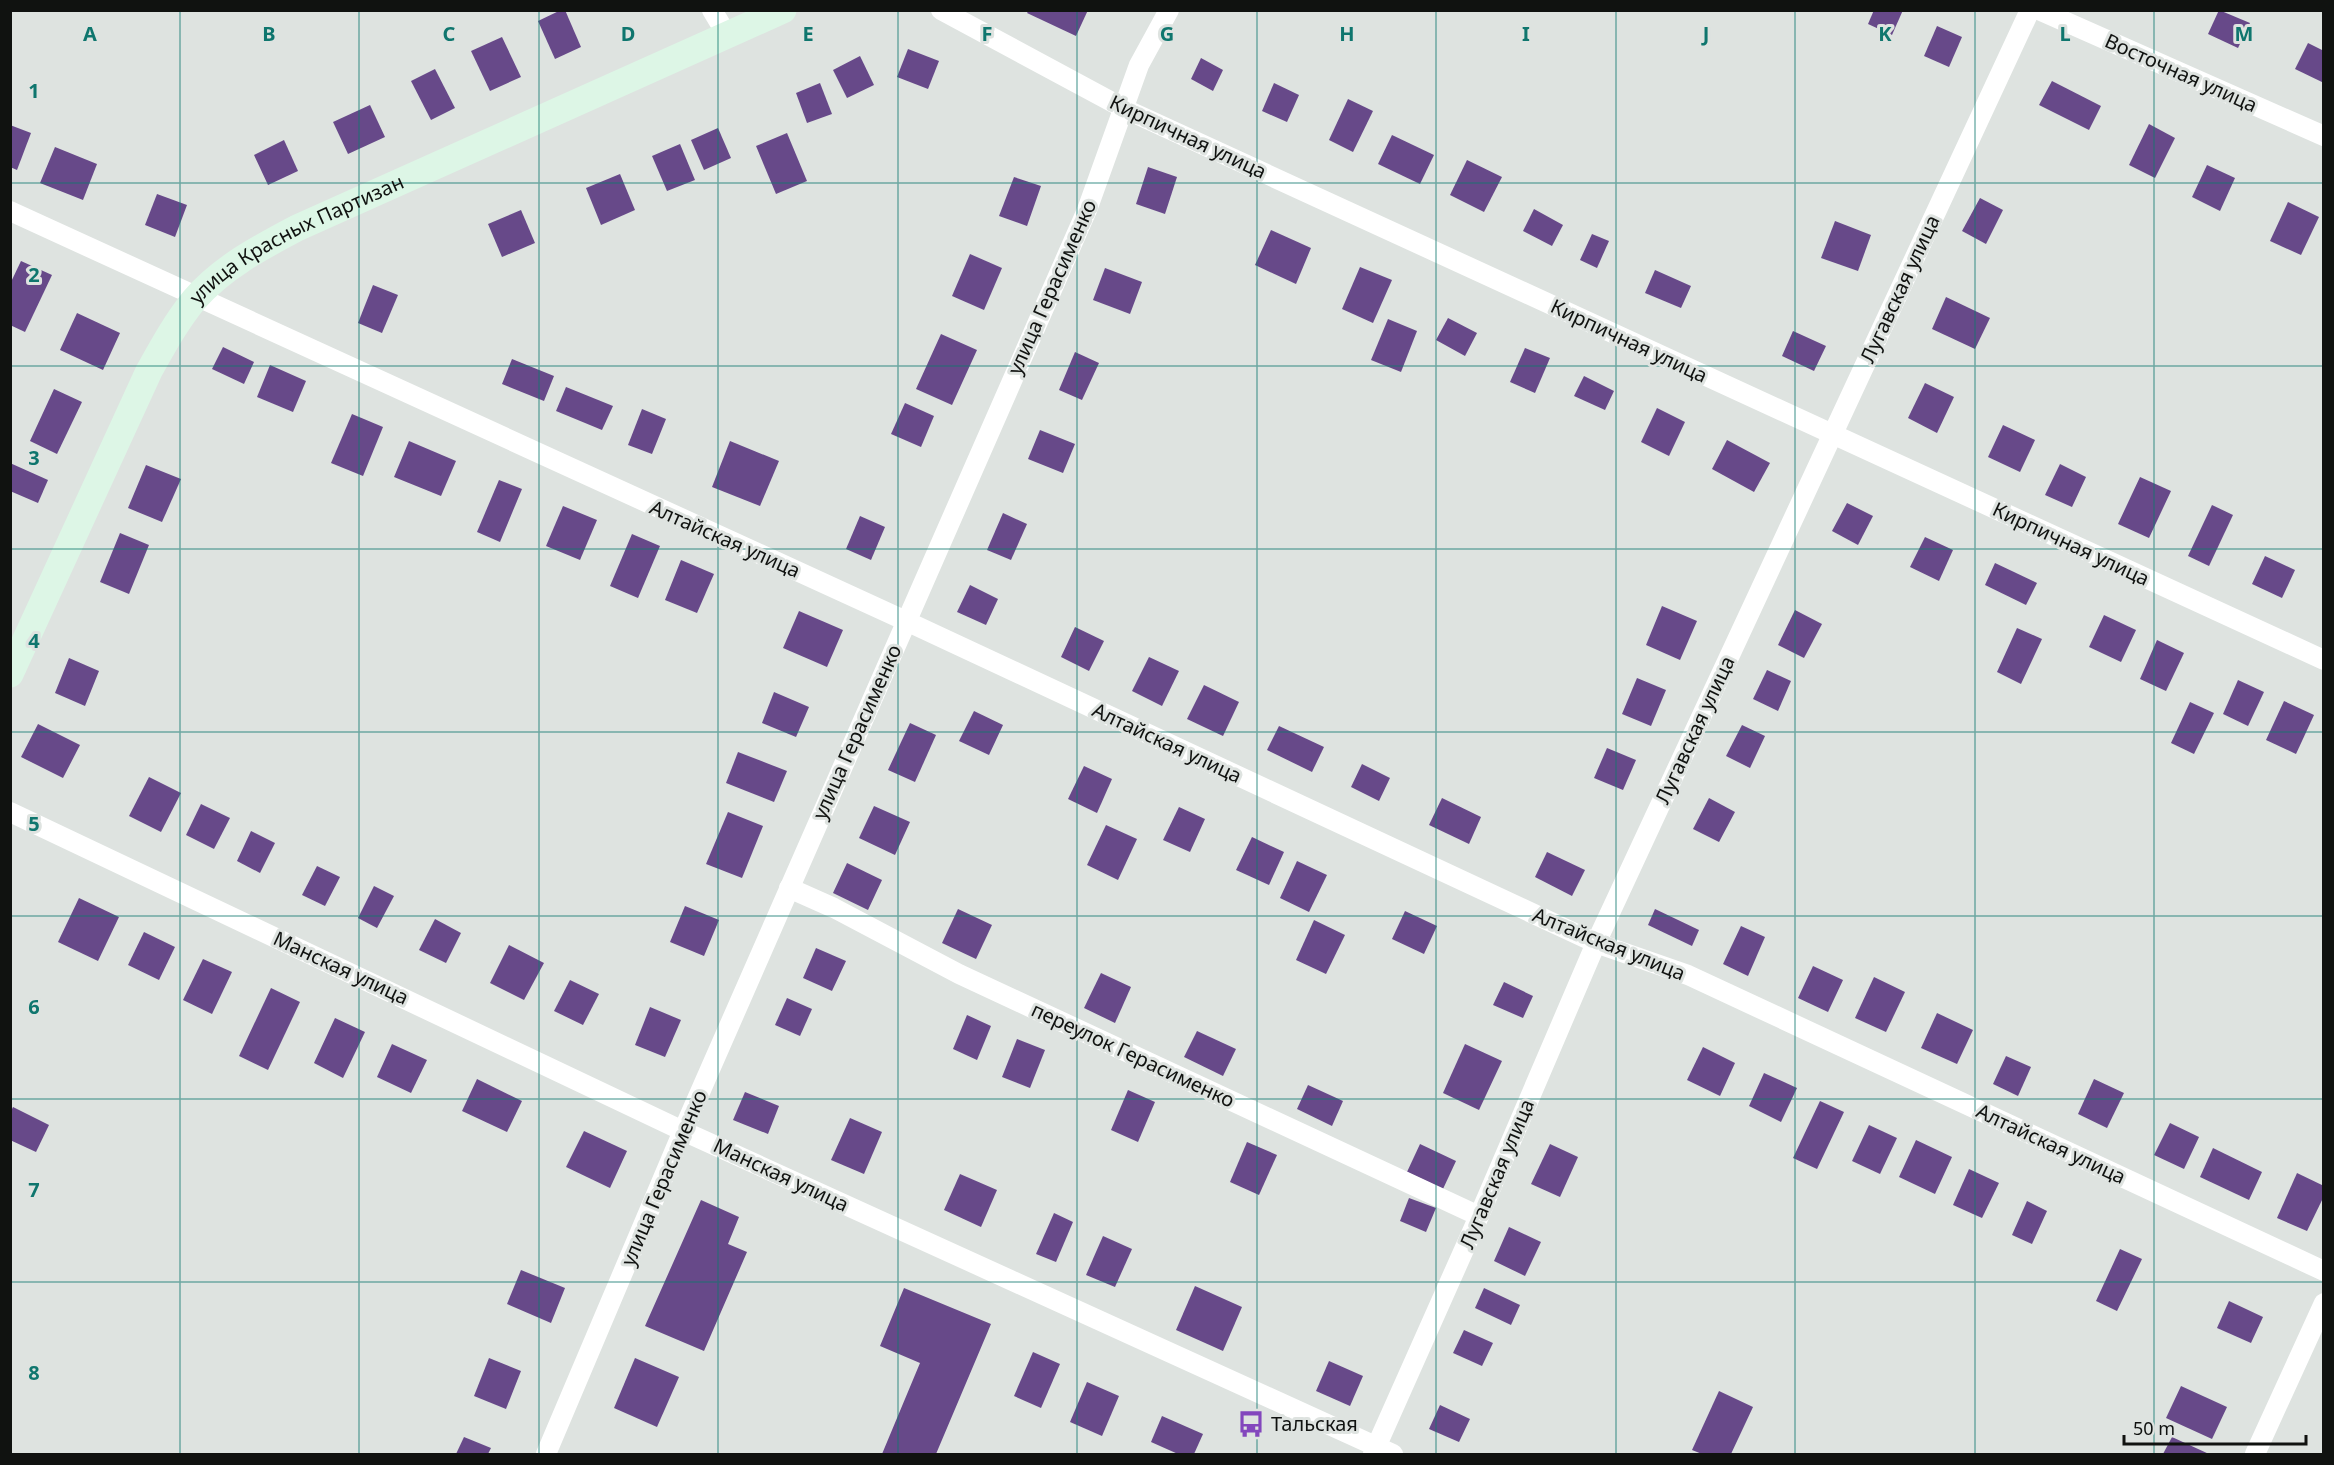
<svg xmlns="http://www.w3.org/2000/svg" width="2334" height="1465" font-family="'Noto Sans',sans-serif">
<rect width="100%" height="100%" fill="#dee3e0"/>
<g fill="#674989">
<path d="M561,10h4l16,37 -26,12 -17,-38z"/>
<path d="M1029,10h59l-12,26 -49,-23z"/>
<path d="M1874,10h29l-11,25 -24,-11z"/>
<path d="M2219,10l31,13 -12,25 -30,-14z"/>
<path d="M1937,26l25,11 -13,30 -25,-11z"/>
<path d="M502,37l19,40 -31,14 -19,-40z"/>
<path d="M2308,43l16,8v32l-29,-14z"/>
<path d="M908,49l31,12 -11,28 -31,-12z"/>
<path d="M860,56l14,29 -27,13 -14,-28z"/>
<path d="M1201,58l22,12 -10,21 -22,-12z"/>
<path d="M435,69l20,39 -24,12 -20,-39z"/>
<path d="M2052,81l49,25 -12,24 -50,-25z"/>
<path d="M820,83l12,31 -25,9 -11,-30z"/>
<path d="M1274,83l25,12 -12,27 -25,-11z"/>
<path d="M1348,99l25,12 -20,41 -24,-12z"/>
<path d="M370,105l15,32 -37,17 -15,-32z"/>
<path d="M2149,124l26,14 -20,40 -26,-13z"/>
<path d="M10,125l21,8 -14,37 -7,-3z"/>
<path d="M718,128l13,30 -27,12 -13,-30z"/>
<path d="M787,133l20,48 -31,13 -20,-48z"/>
<path d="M1392,135l42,20 -14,29 -42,-20z"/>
<path d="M284,140l14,31 -30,14 -14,-30z"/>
<path d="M680,144l15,36 -28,11 -15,-35z"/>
<path d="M55,147l42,17 -14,36 -43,-17z"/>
<path d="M1467,160l35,17 -18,35 -34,-17z"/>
<path d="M2207,165l28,13 -15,33 -28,-14z"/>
<path d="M1148,167l29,10 -12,37 -29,-10z"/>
<path d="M620,174l15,36 -34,15 -15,-37z"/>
<path d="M1014,177l27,9 -14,40 -28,-10z"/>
<path d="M157,194l30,11 -12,32 -30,-12z"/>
<path d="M1980,198l23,12 -17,34 -24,-13z"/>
<path d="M2288,202l31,15 -18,38 -31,-14z"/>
<path d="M1534,209l29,16 -11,21 -29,-15z"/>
<path d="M521,210l14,33 -33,14 -14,-33z"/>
<path d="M1835,221l36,14 -13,36 -37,-13z"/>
<path d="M1271,230l40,18 -15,36 -41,-19z"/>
<path d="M1592,234l17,7 -12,27 -17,-8z"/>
<path d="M970,254l32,14 -18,42 -32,-14z"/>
<path d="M21,261l31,14 -27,57 -15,-7v-41z"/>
<path d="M1360,267l32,13 -19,43 -31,-14z"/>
<path d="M1105,268l37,14 -12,32 -37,-14z"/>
<path d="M1655,270l36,16 -10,22 -36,-15z"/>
<path d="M373,285l25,10 -16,38 -24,-10z"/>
<path d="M1946,297l44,21 -15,31 -43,-20z"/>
<path d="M77,313l43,20 -17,37 -43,-20z"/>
<path d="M1448,318l29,15 -12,23 -29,-16z"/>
<path d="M1388,319l29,12 -16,41 -30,-12z"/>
<path d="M1793,331l33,15 -12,25 -32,-15z"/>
<path d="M941,334l36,16 -25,55 -36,-16z"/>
<path d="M223,347l31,15 -10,22 -32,-15z"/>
<path d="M1525,348l25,10 -15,35 -25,-11z"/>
<path d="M1075,352l24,11 -17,37 -23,-10z"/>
<path d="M512,359l42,17 -10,25 -42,-17z"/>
<path d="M270,365l36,16 -13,31 -36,-15z"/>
<path d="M1584,376l30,15 -9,19 -31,-14z"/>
<path d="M1925,383l29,14 -17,36 -29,-15z"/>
<path d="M566,387l47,19 -11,24 -46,-19z"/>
<path d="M54,389l28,13 -25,52 -27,-13z"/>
<path d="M905,403l29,13 -13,31 -30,-13z"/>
<path d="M1657,408l28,14 -16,34 -28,-14z"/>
<path d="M642,409l24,10 -14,35 -24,-9z"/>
<path d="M352,414l31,13 -20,49 -32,-13z"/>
<path d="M2003,425l32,15 -15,32 -32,-15z"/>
<path d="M1040,430l35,14 -12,29 -35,-14z"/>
<path d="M1727,440l43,23 -16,29 -42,-23z"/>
<path d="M409,441l47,20 -15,35 -47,-19z"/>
<path d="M730,441l49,20 -19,45 -48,-19z"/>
<path d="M10,463l38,17 -10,23 -28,-12z"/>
<path d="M2060,464l26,13 -14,30 -27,-12z"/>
<path d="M146,465l35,14 -19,43 -34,-14z"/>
<path d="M2140,477l31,14 -22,47 -31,-14z"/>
<path d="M499,480l23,9 -22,53 -23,-10z"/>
<path d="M1847,503l26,13 -15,29 -26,-14z"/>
<path d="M2212,505l21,10 -24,51 -21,-10z"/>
<path d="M563,506l34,14 -17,40 -34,-14z"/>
<path d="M1003,513l24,11 -16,36 -24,-10z"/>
<path d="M860,516l25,11 -14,33 -25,-11z"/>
<path d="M120,533l29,12 -20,49 -29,-12z"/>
<path d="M632,534l28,12 -22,52 -28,-12z"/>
<path d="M1925,537l28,13 -14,31 -29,-14z"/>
<path d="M2265,556l30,14 -13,28 -30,-14z"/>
<path d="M681,560l33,14 -17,39 -32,-13z"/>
<path d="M1995,563l42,20 -11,22 -41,-20z"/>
<path d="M970,585l28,14 -12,26 -29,-13z"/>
<path d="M1662,606l35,15 -17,39 -34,-15z"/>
<path d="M1795,610l27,14 -18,34 -26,-13z"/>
<path d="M799,611l44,19 -16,37 -44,-19z"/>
<path d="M2104,615l32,15 -15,32 -32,-15z"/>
<path d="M1075,627l29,14 -15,30 -28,-14z"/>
<path d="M2017,628l25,11 -21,45 -24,-12z"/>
<path d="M2157,640l27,13 -18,38 -26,-12z"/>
<path d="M1149,657l30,14 -17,35 -30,-15z"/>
<path d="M69,658l30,13 -14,35 -30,-13z"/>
<path d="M1767,670l24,11 -13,30 -25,-12z"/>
<path d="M1637,678l29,12 -15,36 -29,-12z"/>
<path d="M2238,680l26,12 -16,34 -25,-12z"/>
<path d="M1204,685l35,17 -16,34 -36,-17z"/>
<path d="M774,692l35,15 -13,30 -34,-14z"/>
<path d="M2284,701l30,14 -18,39 -30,-14z"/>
<path d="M2190,702l24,11 -20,41 -23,-11z"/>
<path d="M974,711l29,14 -14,30 -30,-14z"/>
<path d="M910,723l26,12 -21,47 -27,-12z"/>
<path d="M38,724l42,21 -17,33 -42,-21z"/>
<path d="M1742,725l23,11 -15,32 -24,-12z"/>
<path d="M1279,726l45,21 -12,25 -45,-22z"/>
<path d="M1607,748l29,12 -13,30 -29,-12z"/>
<path d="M738,752l49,19 -13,31 -48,-19z"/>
<path d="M1362,764l28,14 -11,23 -28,-14z"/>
<path d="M1084,766l28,13 -15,34 -29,-14z"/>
<path d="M149,777l32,16 -20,39 -32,-16z"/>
<path d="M1442,798l39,19 -12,27 -40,-19z"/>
<path d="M1709,798l26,14 -16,30 -26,-13z"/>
<path d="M201,804l29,14 -16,31 -28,-14z"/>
<path d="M874,806l36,16 -15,33 -36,-17z"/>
<path d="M1179,807l26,12 -15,33 -27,-12z"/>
<path d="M728,812l35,14 -21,52 -36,-14z"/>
<path d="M1106,825l31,14 -19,41 -31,-15z"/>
<path d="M251,831l24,12 -15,30 -23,-12z"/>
<path d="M1252,837l32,15 -15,33 -33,-15z"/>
<path d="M1547,852l38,18 -13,26 -37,-19z"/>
<path d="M1297,861l30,14 -18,37 -29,-14z"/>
<path d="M847,863l35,17 -14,30 -35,-17z"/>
<path d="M317,866l23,11 -15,29 -23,-11z"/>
<path d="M374,886l20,10 -17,32 -19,-10z"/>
<path d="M79,898l40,19 -21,44 -40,-19z"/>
<path d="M685,906l34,14 -15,36 -34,-14z"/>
<path d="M958,909l34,16 -16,34 -34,-16z"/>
<path d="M1655,909l44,21 -7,16 -44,-21z"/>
<path d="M1405,911l32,15 -13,28 -32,-15z"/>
<path d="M435,919l26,14 -15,30 -27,-13z"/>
<path d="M1314,920l31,15 -19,39 -30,-14z"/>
<path d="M1741,926l24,11 -17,39 -25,-12z"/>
<path d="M144,932l31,15 -16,33 -31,-15z"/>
<path d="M509,945l35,18 -20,37 -34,-17z"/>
<path d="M816,948l30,13 -14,30 -29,-13z"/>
<path d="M203,959l29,13 -20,42 -29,-14z"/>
<path d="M1813,966l30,14 -15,32 -30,-14z"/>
<path d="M1101,973l30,14 -16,36 -31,-15z"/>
<path d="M1874,977l31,15 -19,40 -31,-14z"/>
<path d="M570,980l29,14 -16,31 -29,-14z"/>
<path d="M1504,982l29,14 -10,22 -30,-13z"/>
<path d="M271,988l29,14 -32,68 -29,-14z"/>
<path d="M787,998l25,11 -12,27 -25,-11z"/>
<path d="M650,1007l31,13 -16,37 -30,-12z"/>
<path d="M1937,1013l36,17 -16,34 -36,-16z"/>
<path d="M967,1015l24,11 -14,34 -24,-11z"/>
<path d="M335,1018l30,14 -22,46 -29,-15z"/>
<path d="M1197,1031l39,18 -13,27 -39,-19z"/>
<path d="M1017,1039l28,11 -15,38 -28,-11z"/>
<path d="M392,1044l35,16 -16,33 -34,-16z"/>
<path d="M1465,1044l37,17 -23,49 -36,-17z"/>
<path d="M1703,1047l32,16 -15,33 -33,-16z"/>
<path d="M2006,1056l25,11 -13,29 -25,-12z"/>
<path d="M1764,1073l33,15 -16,34 -32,-16z"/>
<path d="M477,1079l45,22 -15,31 -45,-21z"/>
<path d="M2094,1079l30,14 -17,35 -29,-14z"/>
<path d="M1308,1085l35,16 -11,25 -35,-17z"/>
<path d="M1128,1090l27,12 -17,40 -27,-12z"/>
<path d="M745,1092l34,14 -11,28 -35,-14z"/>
<path d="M1820,1101l24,11 -27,57 -24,-11z"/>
<path d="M13,1107l36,18 -13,27 -26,-12v-27z"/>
<path d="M850,1118l32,14 -18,42 -33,-14z"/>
<path d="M2170,1123l29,14 -15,32 -30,-14z"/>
<path d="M1869,1125l28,13 -17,36 -28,-13z"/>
<path d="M584,1131l43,20 -17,37 -44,-21z"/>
<path d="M1916,1140l36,17 -17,37 -36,-17z"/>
<path d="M1247,1142l30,13 -18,40 -29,-13z"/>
<path d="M1420,1144l36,17 -13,28 -36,-17z"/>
<path d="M1550,1144l28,13 -18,40 -29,-13z"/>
<path d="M2213,1148l49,24 -13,28 -49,-23z"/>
<path d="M1969,1169l30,14 -17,35 -29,-13z"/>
<path d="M2297,1173l27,13v10l-17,35 -30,-13z"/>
<path d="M960,1174l37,16 -16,37 -37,-17z"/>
<path d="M1409,1198l27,10 -10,24 -26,-11z"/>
<path d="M701,1200l38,17 -11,27 19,8 -43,99 -59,-25z"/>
<path d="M2027,1201l20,10 -15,33 -20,-9z"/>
<path d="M1054,1213l19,9 -17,40 -20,-8z"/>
<path d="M1509,1227l32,15 -16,34 -31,-15z"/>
<path d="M1103,1236l29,13 -17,38 -29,-12z"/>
<path d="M2120,1249l22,10 -25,52 -21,-10z"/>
<path d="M521,1270l44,18 -14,35 -44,-19z"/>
<path d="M1195,1286l47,21 -19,44 -47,-21z"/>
<path d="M904,1288l87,36 -55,130h-54l38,-91 -40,-17z"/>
<path d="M1484,1288l36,17 -9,20 -36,-17z"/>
<path d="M2229,1301l34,16 -12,26 -34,-15z"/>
<path d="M1464,1330l29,13 -11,23 -29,-13z"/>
<path d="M1033,1352l27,12 -19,44 -27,-12z"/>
<path d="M489,1358l32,13 -15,38 -32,-13z"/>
<path d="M635,1358l44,19 -22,50 -43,-19z"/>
<path d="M1329,1361l34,15 -13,30 -34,-15z"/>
<path d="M1087,1382l32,14 -17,40 -32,-14z"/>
<path d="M2181,1386l46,21 -15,32 -46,-21z"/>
<path d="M1719,1391l34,16 -22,47h-29l-10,-4z"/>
<path d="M1440,1405l30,14 -11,23 -30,-13z"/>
<path d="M1162,1416l41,18 -9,20h-16l-27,-12z"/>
<path d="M464,1437l27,11 -3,6h-32z"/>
<path d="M2172,1437l37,17h-46z"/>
</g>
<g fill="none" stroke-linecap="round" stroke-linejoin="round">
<g stroke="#fff" stroke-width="20">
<path d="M712,10l15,25"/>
<path d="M941,10l184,99 1199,551"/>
<path d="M2039,10l285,126"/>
<path d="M10,211l896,410 690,322 92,32 636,296"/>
<path d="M10,812l673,319 710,323"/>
<path d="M789,888l45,20 125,66 520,242"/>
<path d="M546,1454l137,-323 404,-921 52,-145 30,-55"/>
<path d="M1373,1454l106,-238 117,-273 434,-933"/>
<path d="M2255,1454l69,-151"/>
</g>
<path stroke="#ddf6e6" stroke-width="27" id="s1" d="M10,674l139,-303c14,-25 27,-49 45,-71 27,-32 67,-53 103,-72l486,-218"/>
</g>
<path fill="none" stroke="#0f766e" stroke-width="1.5" stroke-opacity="0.55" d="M180,10v1444M359,10v1444M539,10v1444M718,10v1444M898,10v1444M1077,10v1444M1257,10v1444M1436,10v1444M1616,10v1444M1795,10v1444M1975,10v1444M2154,10v1444M10,183h2314M10,366h2314M10,549h2314M10,732h2314M10,916h2314M10,1099h2314M10,1282h2314"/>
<defs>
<symbol id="bus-bare" viewBox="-9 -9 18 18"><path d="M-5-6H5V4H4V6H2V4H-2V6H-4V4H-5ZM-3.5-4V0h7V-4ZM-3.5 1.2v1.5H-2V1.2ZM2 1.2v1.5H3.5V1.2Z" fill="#8347bd" stroke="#dee3e0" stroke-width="2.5" paint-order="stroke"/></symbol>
</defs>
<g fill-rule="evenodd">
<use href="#bus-bare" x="1232" y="1405" width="38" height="38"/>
</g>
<g text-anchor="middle" stroke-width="6" stroke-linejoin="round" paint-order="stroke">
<g font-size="20" fill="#101210" stroke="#dee3e0">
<text transform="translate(2181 73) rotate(24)" y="7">Восточная улица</text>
<text transform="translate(1188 137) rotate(25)" y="7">Кирпичная улица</text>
<text dy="7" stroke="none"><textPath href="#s1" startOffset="538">улица Красных Партизан</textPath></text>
<text transform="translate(1052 287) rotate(-66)" y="7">улица Герасименко</text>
<text transform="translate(1900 289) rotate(-65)" y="7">Лугавская улица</text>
<text transform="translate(1629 341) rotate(25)" y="7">Кирпичная улица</text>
<text transform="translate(725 539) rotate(24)" y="7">Алтайская улица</text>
<text transform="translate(2071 544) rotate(25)" y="7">Кирпичная улица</text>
<text transform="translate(1695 730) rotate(-65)" y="7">Лугавская улица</text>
<text transform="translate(857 732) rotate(-66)" y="7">улица Герасименко</text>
<text transform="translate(1167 743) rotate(25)" y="7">Алтайская улица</text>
<text transform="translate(1609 944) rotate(22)" y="7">Алтайская улица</text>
<text transform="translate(341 968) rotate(25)" y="7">Манская улица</text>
<text transform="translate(1133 1055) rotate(25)" y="7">переулок Герасименко</text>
<text transform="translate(2051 1144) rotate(25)" y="7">Алтайская улица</text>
<text transform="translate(1497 1174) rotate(-67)" y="7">Лугавская улица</text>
<text transform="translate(781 1175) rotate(25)" y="7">Манская улица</text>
<text transform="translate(664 1178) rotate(-67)" y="7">улица Герасименко</text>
</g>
<g font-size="20" fill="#101210" stroke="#dee3e0" text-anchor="start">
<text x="1271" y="1431">Тальская</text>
</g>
</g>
<g font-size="20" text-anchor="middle" font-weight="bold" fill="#0f766e" stroke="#dee3e0" stroke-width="6" stroke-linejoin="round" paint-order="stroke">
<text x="90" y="41">A</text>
<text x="269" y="41">B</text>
<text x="449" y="41">C</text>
<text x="628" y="41">D</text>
<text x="808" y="41">E</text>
<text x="987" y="41">F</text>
<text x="1167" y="41">G</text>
<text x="1347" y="41">H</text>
<text x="1526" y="41">I</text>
<text x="1706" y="41">J</text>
<text x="1885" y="41">K</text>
<text x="2065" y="41">L</text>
<text x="2244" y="41">M</text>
<text x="34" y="98">1</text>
<text x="34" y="282">2</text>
<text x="34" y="465">3</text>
<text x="34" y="648">4</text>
<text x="34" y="831">5</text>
<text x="34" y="1014">6</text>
<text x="34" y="1197">7</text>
<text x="34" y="1380">8</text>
</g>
<rect width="2334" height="1465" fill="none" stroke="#101210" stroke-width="24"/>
<path d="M2124 1435v9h182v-9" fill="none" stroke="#101210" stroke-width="3"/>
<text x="2133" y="1435" font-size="18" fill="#101210" stroke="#dee3e0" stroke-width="4.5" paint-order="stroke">50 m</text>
</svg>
